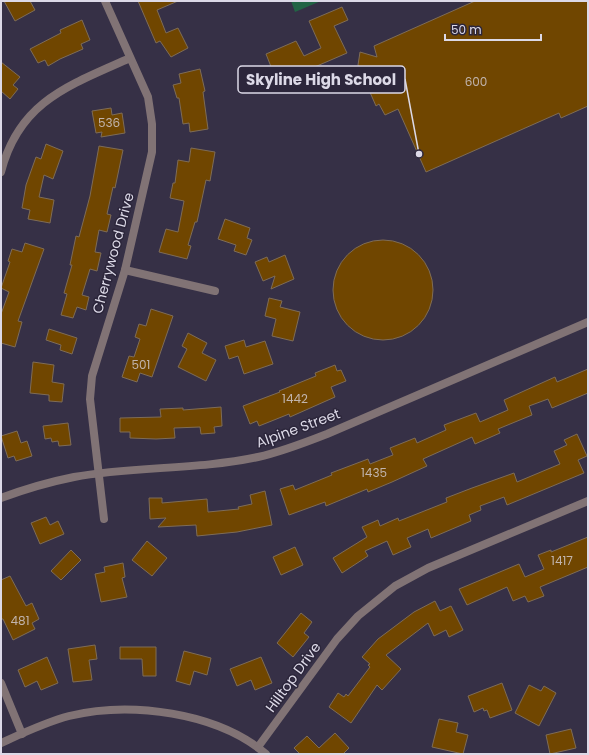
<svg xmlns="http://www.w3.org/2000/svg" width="589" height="755" font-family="Poppins,sans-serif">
<rect width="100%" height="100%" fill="#363046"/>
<path fill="#226445" d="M291,1h30l-26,11z"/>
<g fill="#704600" stroke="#7e6c57">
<path d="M4,1h26l5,9 -20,11z"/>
<path d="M138,1h40l-21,9 9,23 12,-5 10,20 -17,9 -11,-16 -4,2z"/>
<path d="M475,1h113v105l-27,12 -2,-5 -133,59 -28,-63 -13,6 -6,-11 -3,2 -18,-41 2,-13 17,5 -3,-11z"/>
<path d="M342,7l6,13 -14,6 13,27 -37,16 2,4 -33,14 -13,-33 30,-13 8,15 17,-8 -12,-27z"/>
<path d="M82,20l8,20 -9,4 2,5 -23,10 -12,7 -3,-6 -7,3 -8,-14 31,-16 -1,-3z"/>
<path d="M1,62l19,15 -7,8 5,4 -8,10 -9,-8z"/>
<path d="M200,69l5,22 -2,1 5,37 -18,3 -1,-9 -6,1 -4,-26h-2l-4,-13 8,-2 -2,-9z"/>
<path d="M111,108l1,7 10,-2 3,20 -24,4 1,-5 -6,1 -4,-22z"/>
<path d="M46,144l17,7 -10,28 -9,-4 -5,22 15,3 -4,23 -22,-4 2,-9 -8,-2 4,-23 10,-28 5,2z"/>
<path d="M99,146l24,4 -8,38 -2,-1 -6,27 4,1 -4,17 -8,-2 -4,22 6,1 -4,18 -7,-2 -8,26 7,2 -3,13 -9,-3 -4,11 -12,-3 6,-21 -3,-1 8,-28h-2l6,-29 3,1 11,-41z"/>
<path d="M191,148l24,4 -5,29 -4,-1 -9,42h-2l-7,23 3,1 -4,13 -28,-7 7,-23 12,3 6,-31 -14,-3 3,-15h2l3,-23 11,2z"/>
<path d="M225,219l25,9 -3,10 5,2 -6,15 -12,-4 2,-6 -18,-6z"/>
<circle cx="383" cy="290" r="50"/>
<path d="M25,243l19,6 -26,72 4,1 -7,25 -14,-4v-29l8,-22 -8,-4 9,-26 -2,-1 4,-12 10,3z"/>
<path d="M285,255l9,24 -23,10 4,-13 -12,5 -8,-19 12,-5 2,5z"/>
<path d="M269,298l13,3 -2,6 20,5 -7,29 -21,-5 4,-17 -11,-3z"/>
<path d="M151,309l22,7 -21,61 -12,-4 -3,9 -15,-5 7,-21 5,1 6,-18 -5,-2 4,-13 7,2z"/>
<path d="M49,329l28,9 -5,16 -12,-4 1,-5 -15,-5z"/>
<path d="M188,333l19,10 -5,10 14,7 -10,21 -28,-14 9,-18 -5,-3z"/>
<path d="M244,340l2,7 19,-6 8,23 -29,10 -6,-18 -9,3 -4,-13z"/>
<path d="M33,362l21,3 -2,17 12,2 -2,18 -13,-1v-6l-19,-2z"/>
<path d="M335,365l2,6 4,-1 5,11 -15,6 4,10 -45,20 -1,-3 -30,12 -2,-5 -7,3 -7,-18 37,-14 -1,-1 37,-15 -1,-3z"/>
<path d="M588,369v24l-36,15 -4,-9 -19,7 3,9 -34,14 2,4 -25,11 -3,-7 -49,22 4,7 -35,16 -24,10 -1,-3 -41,17 -1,-4 -36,13 -9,-26 13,-4 2,5 37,-15 -1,-2 37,-14 2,5 23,-9 -3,-7 25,-10 2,5 29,-13 -2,-5 32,-12 4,9 28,-12 -4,-10 51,-23 2,5z"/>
<path d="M221,407l1,19 -8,1 1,6 -14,1 -1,-7 -26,1 1,10 -19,1 -26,-1v-6h-10v-14l41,-1 -1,-8 23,-1v2z"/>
<path d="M68,423l3,22 -12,1 -1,-5 -6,1 -1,-4 -6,1 -2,-13z"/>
<path d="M17,431l4,12 6,-2 5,15 -16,5 -2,-5 -6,2 -7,-22z"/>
<path d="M577,434l10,22 -9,4 6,13 -77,32 -3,-8 -24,9 1,4 -12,5 2,6 -40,17 -3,-9 -21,9 4,9 -18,8 -6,-14 -22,10 3,5 -26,17 -9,-15 34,-21 -5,-10 16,-7 2,6 18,-8 1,3 48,-19 -1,-4 26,-10 42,-15 3,9 43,-18 -6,-13 13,-6 -3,-5z"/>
<path d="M265,491l7,34 -35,7 -40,4 -1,-11 -38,2 8,-9 -16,1 -1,-21h13v5l45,-4 1,13 31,-3 -1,-2 14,-3 -2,-9z"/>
<path d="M46,517l4,8 8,-4 6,13 -24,10 -9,-21z"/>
<path d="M588,537v30l-48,20 4,9 -16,6 -3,-6 -12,5 -6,-14 -40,18 -8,-16 60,-25 6,13 19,-8 -6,-14 13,-5v2z"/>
<path d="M147,541l20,17 -15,18 -20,-16z"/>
<path d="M295,547l8,18 -22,10 -8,-18z"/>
<path d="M71,550l10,10 -20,20 -10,-9z"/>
<path d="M123,563l2,14 -3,1 5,19 -26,5 -6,-28 10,-2 -1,-5z"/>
<path d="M10,576l16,30 6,-3 7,16 -7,4 3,6 -22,11 -10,-21h-2v-39z"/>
<path d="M435,601l5,10 11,-5 12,24 -14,7 -3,-7 -12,6 -6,-13 -42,32 15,14 -19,21 -5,-5 -26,38 -22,-16 9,-14 6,4 2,-3 2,2 22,-29 -2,-2 2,-1 -8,-7 16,-18 36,-27z"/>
<path d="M301,613l11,9 -8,11 5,4 -16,20 -16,-14z"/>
<path d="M95,645l2,14 -8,1 3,20 -19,2 -5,-33z"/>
<path d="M120,647h36v29h-13l-1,-17h-22z"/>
<path d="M184,651l27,7 -4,17 -13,-4 -4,14 -14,-4z"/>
<path d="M47,657l11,26 -17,7 -4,-9 -12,6 -7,-17z"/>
<path d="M261,657l11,26 -17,7 -4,-10 -14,6 -7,-17z"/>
<path d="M502,683l10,27 -22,8 -3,-8 -3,1 -1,-3 -9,4 -6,-16z"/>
<path d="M529,685l12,6 3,-5 12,7 -17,33 -24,-13z"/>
<path d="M439,719l19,4 -2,9 12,3 -5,19 -31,-7z"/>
<path d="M571,729l5,19 -26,6 -4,-19z"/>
<path d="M335,733l14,15 -6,6h-43l-6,-6 13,-12 12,12z"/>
</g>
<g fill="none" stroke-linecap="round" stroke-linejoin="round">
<g stroke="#817375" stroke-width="8">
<path d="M1,172c18,-71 69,-87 129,-114"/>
<path d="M125,270l90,21"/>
<path d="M104,519l-14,-120 2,-23 33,-106 27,-118v-28l-4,-27 -43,-96"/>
<path d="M1,683l21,51"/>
<path d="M1,743c22,-10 45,-21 68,-27 61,-15 148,-4 197,38"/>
<path d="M258,747l79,-108 21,-23 37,-30 33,-18 160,-67"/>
</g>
<path stroke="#817375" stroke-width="8" d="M1,498c24,-9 48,-16 73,-21 60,-11 124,-7 184,-20 23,-5 46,-14 69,-23l261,-112"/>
</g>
<g text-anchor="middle" stroke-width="3" stroke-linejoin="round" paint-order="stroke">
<g font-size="12" fill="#c1b4ad">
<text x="476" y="86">600</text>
<text x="109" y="127">536</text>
<text x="141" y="369">501</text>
<text x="295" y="403">1442</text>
<text x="374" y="477">1435</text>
<text x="562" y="565">1417</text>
<text x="20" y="625">481</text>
</g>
<g font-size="14" fill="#dcd9e7" stroke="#2c263b">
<text transform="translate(113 253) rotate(-75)" y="5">Cherrywood Drive</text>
<text transform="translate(298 428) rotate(-20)" y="5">Alpine Street</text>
<text transform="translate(293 677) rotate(-54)" y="5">Hilltop Drive</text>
</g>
</g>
<path fill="none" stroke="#dcd9e7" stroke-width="1.5" d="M419 154L405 79"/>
<circle fill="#dcd9e7" stroke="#2c263b" stroke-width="1.5" cx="419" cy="154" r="4"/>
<rect fill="#2c263b" stroke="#dcd9e7" stroke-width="1.5" x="238" y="66" width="167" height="27" rx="4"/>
<g font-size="15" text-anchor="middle" font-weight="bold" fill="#dcd9e7">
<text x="321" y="85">Skyline High School</text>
</g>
<rect width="589" height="755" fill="none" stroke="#dcd9e7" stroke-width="4"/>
<path d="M445 34v6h96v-6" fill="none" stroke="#dcd9e7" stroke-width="2"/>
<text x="451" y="34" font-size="12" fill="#dcd9e7" stroke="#2c263b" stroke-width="3" paint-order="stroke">50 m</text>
</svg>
